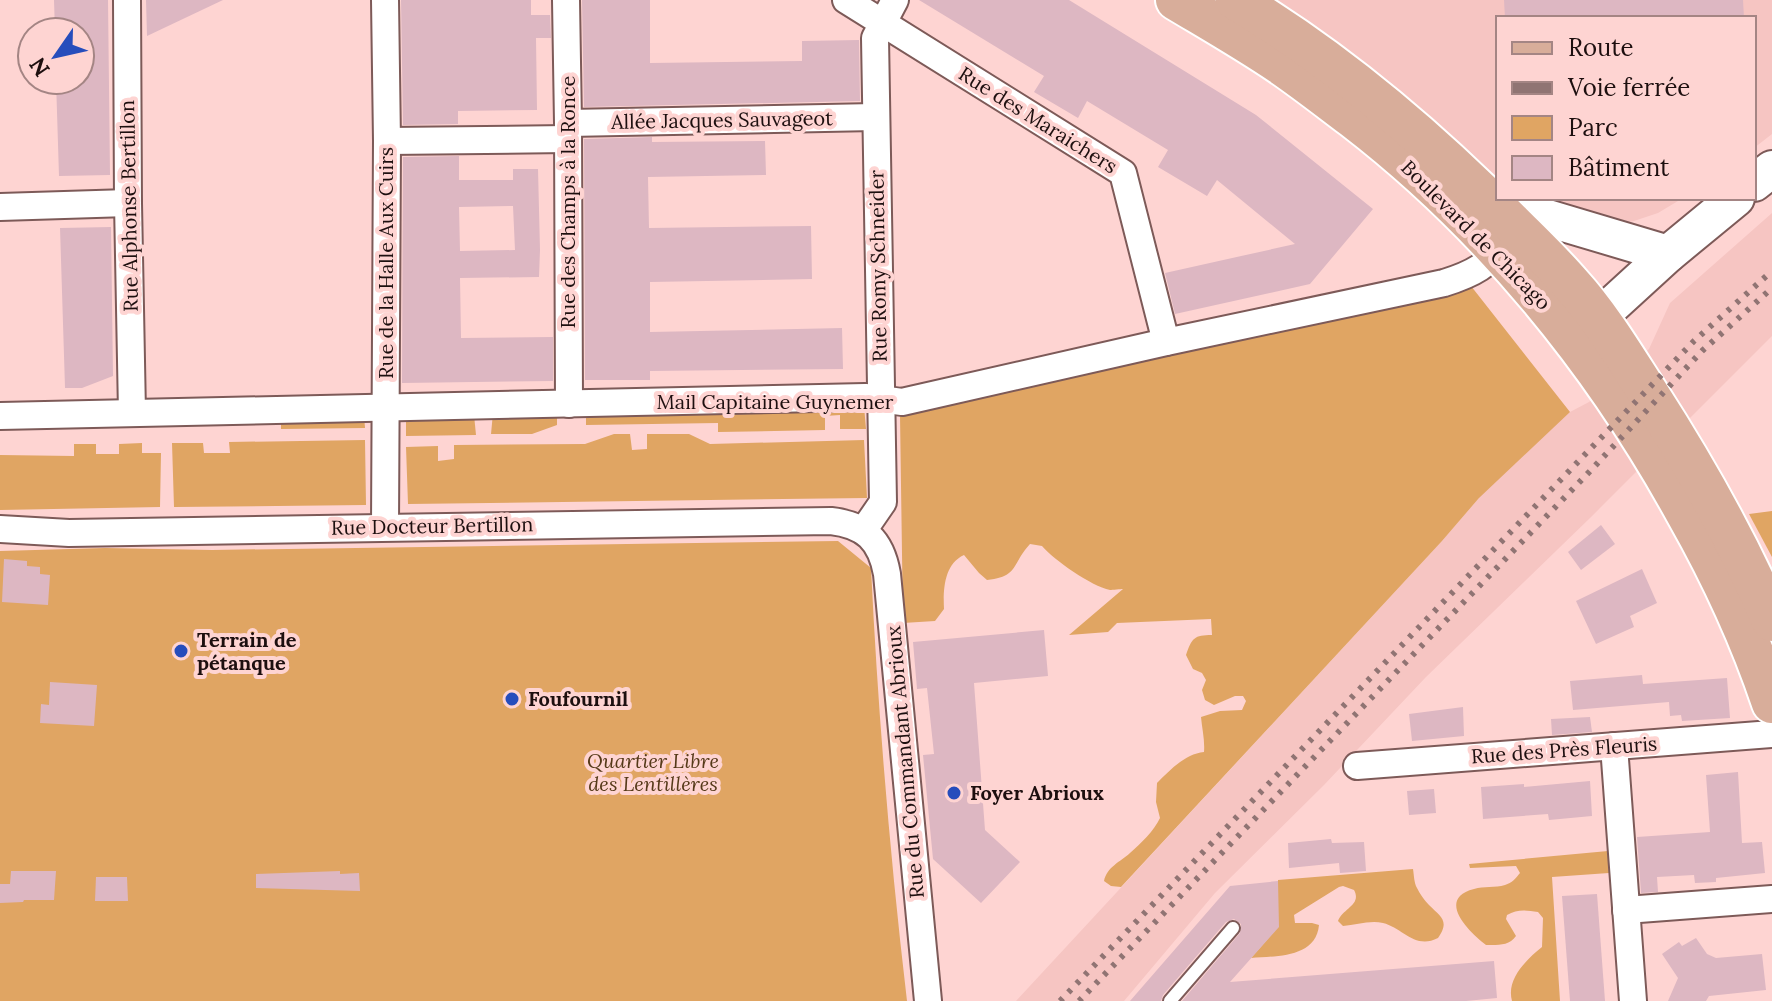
<svg xmlns="http://www.w3.org/2000/svg" width="1772" height="1001" font-family="Lora,serif">
<rect width="100%" height="100%" fill="#fed4d2"/>
<g fill="#f6c5c2">
<path d="M1269,0h503v134l-18,14v-130h-256v161l-68,-61z"/>
<path d="M1521,198h162l-25,15 -24,8 -16,3z"/>
<path d="M1772,213v123l-182,182 -164,159 -102,108 -109,108 -91,108h-108l426,-460 37,-43 14,-33 77,-53 19,-10 60,-53 21,-46z"/>
</g>
<g fill="#e0a563">
<path d="M1471,286l99,126 -91,86 -37,43 -321,346 -10,-1 -7,-5c3,-14 16,-19 26,-28 11,-10 24,-22 30,-35l-4,-16 1,-19c13,-13 28,-29 47,-31 1,-12 -2,-23 -3,-35l19,-6 22,-1 4,-9 -3,-5h-8l-21,9 -9,-5 -3,-10 4,-10 -4,-7 -9,-4 -7,-14c6,-17 8,-20 26,-20l-1,-16 -94,4 -9,9 -39,3 54,-46c-2,0 -11,1 -13,1 -19,-4 -56,-30 -68,-44l-12,-2c-18,19 -11,33 -43,36l-8,-7 -15,-18c-20,9 -21,35 -20,54l-9,12 -32,2 -3,-208z"/>
<path d="M864,406l2,23h-26v-14l-15,1v14l-107,2v-9l-132,2v-15z"/>
<path d="M557,412v13l-25,9h-41l2,-21z"/>
<path d="M364,415l1,13 -84,1v-12z"/>
<path d="M474,415l2,20 -70,1v-20z"/>
<path d="M614,434h16l2,16 15,-1v-15h42l21,10 154,-4 3,58 -459,6 -2,-57 32,-1v15l16,-2v-14l131,-1z"/>
<path d="M365,440l1,65 -192,2 -2,-64h31l1,10h26l-1,-11z"/>
<path d="M142,443v10h19l-1,54 -160,3v-55l74,1v-12h22v10h23v-10z"/>
<path d="M1772,511v46l-23,-43z"/>
<path d="M838,541l33,27c7,145 19,289 36,433h-907v-450l105,-3 107,2z"/>
<path d="M1608,851l1,22 -57,4 8,124h-48c-6,-22 14,-41 30,-54l1,-29 -5,-6c-12,-2 -21,-3 -31,3l-1,4 10,17c-7,10 -18,9 -30,9 -16,-12 -51,-46 -12,-56 10,-3 21,-1 31,-4 7,-2 11,-7 15,-12l-4,-7 -46,2 -1,-4z"/>
<path d="M1413,869c1,6 1,14 4,19 3,6 8,13 12,17 12,12 21,16 9,33 -23,12 -35,-10 -55,-15 -13,-3 -27,2 -40,3l-5,-5c5,-13 24,-16 16,-31l-11,-4 -4,1 -45,28 1,8h17l7,2c-3,33 -43,31 -68,33l27,-31v-47z"/>
</g>
<g fill="#ddb7c2" fill-rule="evenodd">
<path d="M54,0h54l2,175 -51,1 -3,-96h24v-48h-25z"/>
<path d="M146,0h77l-76,36z"/>
<path d="M401,0h130v15h19l1,23h-15l1,72 -79,1v13l-55,1z"/>
<path d="M582,0h68v63l152,-2v-20l57,-1 1,61 -276,6z"/>
<path d="M919,0h150l187,115 117,94 -63,75 -135,30 -10,-41 130,-29 -78,-64 -10,16 -49,-29 10,-17 -81,-49 -9,17 -44,-26 10,-16z"/>
<path d="M1504,0h239l1,18h-239z"/>
<path d="M652,137v5l113,-1 1,34 -118,2 1,51 162,-2 1,53 -162,3v50l192,-4 1,41 -193,2v9h-65l-1,-241z"/>
<path d="M459,156v24h54v-11h25l2,81 -1,27 -79,1 1,60 92,-1v44l-151,2 1,-226zM513,206l2,44 -55,1 -1,-44z"/>
<path d="M111,227l2,149 -31,12h-17l-5,-160z"/>
<path d="M1601,525l14,19 -34,26 -13,-18z"/>
<path d="M4,559l23,2v5l13,1v7l10,1 -2,30 -46,-3z"/>
<path d="M1642,569l15,34 -27,13 4,11 -38,17 -20,-43z"/>
<path d="M1044,630l4,46 -74,7 11,147 35,32 -39,41 -48,-44 -10,-104 11,-1 -7,-66 -10,1 -4,-47z"/>
<path d="M1642,675l1,9 84,-6 3,40 -48,3 -1,-6 -11,1 -1,-14 -96,8 -3,-29z"/>
<path d="M50,682l47,3 -3,41 -54,-3 1,-19 8,1z"/>
<path d="M1463,707l1,29 -52,5 -3,-27z"/>
<path d="M1590,717l2,15 -40,3 -1,-16z"/>
<path d="M1738,772l4,71 20,-1 3,31 -49,5v4l-21,1 -1,-8 -37,2 1,15 -17,1 -4,-56 73,-5 -4,-57z"/>
<path d="M1590,781l2,35 -43,4 -1,-6 -65,5 -2,-32 43,-3v3z"/>
<path d="M1434,789l2,24 -27,2 -2,-24z"/>
<path d="M1331,839l1,4 32,-1 2,29 -26,2 -1,-10 -50,5 -1,-25z"/>
<path d="M11,871h45l-2,29h-30l-1,2 -23,1v-19h10z"/>
<path d="M340,871v3l19,-1 1,18 -104,-3v-14z"/>
<path d="M96,877h31l1,24h-33z"/>
<path d="M1278,881l1,46 -49,55 264,-21 3,37 -31,3h-284l58,-68 1,-9 -7,-5 -8,3 -63,73 -2,6h-31l100,-115z"/>
<path d="M1597,894l8,107h-35l-8,-105z"/>
<path d="M1696,938l11,16 9,4 46,-4 4,36 -57,6 -3,5h-38l10,-23 -16,-24 17,-12 3,4z"/>
</g>
<g fill="none" stroke-linecap="round" stroke-linejoin="round">
<defs>
<path id="service" d="M1170,1001l63,-73"/>
<g id="minor">
<path d="M127,0l1,203 4,210"/>
<path d="M385,0l2,141 -2,386"/>
<path d="M566,0l2,123 1,281"/>
<path d="M846,0l277,173 43,169"/>
<path d="M568,123l307,-6"/>
<path d="M387,141l181,-2"/>
<path d="M0,207l128,-4"/>
<path d="M0,416l865,-19 37,5 264,-60 278,-59c32,-10 41,-17 65,-41"/>
<path d="M0,529l69,4 762,-12c34,4 50,19 56,53l41,427"/>
<path d="M863,531l20,-29 -8,-464 20,-38"/>
<path d="M1614,746l19,255"/>
<path d="M1357,766l415,-32"/>
<path d="M1626,910l146,-11"/>
</g>
<g id="secondary">
<path d="M1754,183l18,-14"/>
<path d="M1490,201l178,53"/>
<path d="M1577,335l21,-17 70,-64 68,-56"/>
</g>
<g id="primary">
<path d="M1176,0c35,21 70,41 104,64 25,17 49,36 73,54 138,106 251,245 334,397 34,60 63,123 85,188"/>
<path d="M1236,0c102,61 193,139 276,223 20,20 41,40 59,61 30,33 53,72 77,109 47,73 90,148 124,228"/>
</g>
</defs>
<use href="#service" stroke="#7d5a58" stroke-width="16"/>
<use href="#minor" stroke="#7d5a58" stroke-width="30"/>
<use href="#secondary" stroke="#7d5a58" stroke-width="40"/>
<use href="#primary" stroke="#fff" stroke-width="44"/>
<use href="#service" stroke="#fff" stroke-width="12"/>
<use href="#minor" stroke="#fff" stroke-width="26"/>
<use href="#secondary" stroke="#fff" stroke-width="36"/>
<use href="#primary" stroke="#d8ad9a" stroke-width="40"/>
<g stroke="#907473" stroke-width="6" stroke-dasharray="4 8" stroke-linecap="butt">
<path d="M1060,1001l634,-660 78,-70"/>
<path d="M1079,1001l514,-533 109,-117 70,-63"/>
</g>
</g>
<g fill="#264dbc" stroke="#fed4d2" stroke-width="3">
<circle cx="181" cy="651" r="8"/>
<circle cx="512" cy="699" r="8"/>
<circle cx="954" cy="793" r="8"/>
</g>
<g text-anchor="middle" stroke-width="8" stroke-linejoin="round" paint-order="stroke">
<g font-size="20" fill="#1d0f0f" stroke="#fed4d2">
<text transform="translate(722 120) rotate(-1)" y="7">Allée Jacques Sauvageot</text>
<text transform="translate(1038 120) rotate(32)" y="7">Rue des Maraichers</text>
<text transform="translate(568 202) rotate(-90)" y="7">Rue des Champs à la Ronce</text>
<text transform="translate(129 206) rotate(-91)" y="7">Rue Alphonse Bertillon</text>
<text transform="translate(1476 235) rotate(45)" y="7">Boulevard de Chicago</text>
<text transform="translate(386 263) rotate(-90)" y="7">Rue de la Halle Aux Cuirs</text>
<text transform="translate(878 266) rotate(-91)" y="7">Rue Romy Schneider</text>
<text x="775" y="409">Mail Capitaine Guynemer</text>
<text transform="translate(432 526) rotate(-1)" y="7">Rue Docteur Bertillon</text>
<text transform="translate(1564 750) rotate(-4)" y="7">Rue des Près Fleuris</text>
<text transform="translate(905 762) rotate(-95)" y="7">Rue du Commandant Abrioux</text>
</g>
<g font-size="20" font-weight="bold" fill="#1d0f0f" stroke="#fed4d2" text-anchor="start">
<text x="197" y="647">Terrain de<tspan x="197" dy="23">pétanque</tspan></text>
<text x="528" y="706">Foufournil</text>
<text x="970" y="800">Foyer Abrioux</text>
</g>
<g font-size="20" font-style="italic" fill="#553918" stroke="#fed4d2">
<text x="653" y="768">Quartier Libre<tspan x="653" dy="23">des Lentillères</tspan></text>
</g>
</g>
<rect x="1496" y="16" width="260" height="184" fill="#fed4d2" stroke="#a48584" stroke-width="2"/>
<rect x="1512" y="42" width="40" height="12" fill="#d8ad9a" stroke="#a48584" stroke-width="2"/>
<text x="1568" y="56" font-size="24" fill="#1d0f0f">Route</text>
<rect x="1512" y="82" width="40" height="12" fill="#907473" stroke="#a48584" stroke-width="2"/>
<text x="1568" y="96" font-size="24" fill="#1d0f0f">Voie ferrée</text>
<rect x="1512" y="116" width="40" height="24" fill="#e0a563" stroke="#a48584" stroke-width="2"/>
<text x="1568" y="136" font-size="24" fill="#1d0f0f">Parc</text>
<rect x="1512" y="156" width="40" height="24" fill="#ddb7c2" stroke="#a48584" stroke-width="2"/>
<text x="1568" y="176" font-size="24" fill="#1d0f0f">Bâtiment</text>
<g transform="translate(56 56) rotate(236)"><circle r="38" fill="#fed4d2" stroke="#a48584" stroke-width="2"/>
<path d="M0-6L14 30L0 20L-14 30Z" fill="#264dbc"/>
<text y="-12" font-size="22" font-weight="bold" text-anchor="middle" fill="#1d0f0f">N</text>
</g>
</svg>
